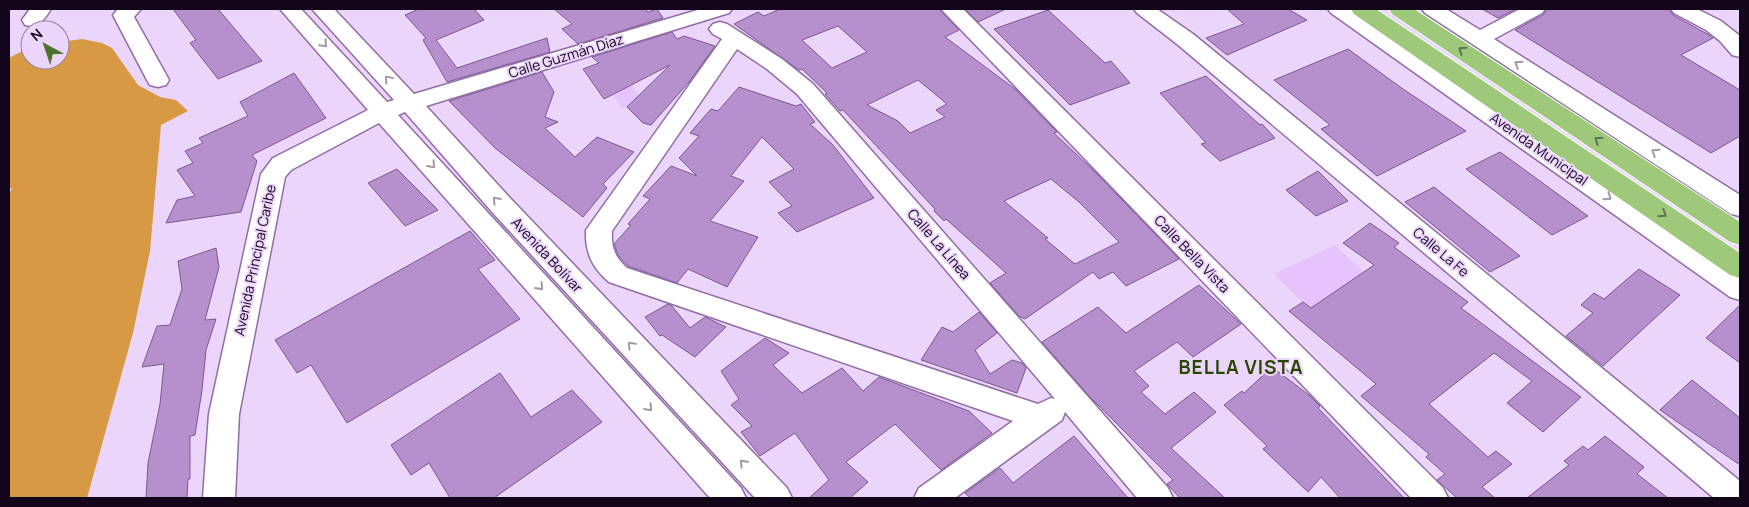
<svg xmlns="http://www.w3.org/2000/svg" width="1749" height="507" font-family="Manrope,sans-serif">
<rect width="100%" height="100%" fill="#ecd5fb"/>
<g fill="#e5c3fc">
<path d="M616,62l27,40 -21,6 -26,-39z"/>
<path d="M1335,245l96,89 -63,34 -94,-94z"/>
</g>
<path fill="#d79944" d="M82,39l20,4 10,5 26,37 22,12 16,3 12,11 -27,14 -11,126 -17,82 -46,165h-78v-305l3,-4 -3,-2v-129l21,-11v13h30v-18z"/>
<g fill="#b590cd" stroke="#7b5891" fill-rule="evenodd">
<path d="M173,9h45l44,52 -44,18 -28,-36 6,-3z"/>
<path d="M419,9h55l10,11 -48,20 21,28 90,-30 3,14 -103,30 -24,-42 3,-2 -21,-23z"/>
<path d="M554,9h90l4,3 9,-3 6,9 -85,26 -16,-15 10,-5z"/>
<path d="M780,9h159l20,21 -14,7 70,52 42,43 -3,1 41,39 84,87 -53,27 -13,-14 -14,7 -6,-7 -68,47 -6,-3 -29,-33 16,-10 -60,-54 -2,2 -10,-10 1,-2 -92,-99 -3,1 -15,-17 2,-1 -25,-24 -3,1 -65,-46 24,-12 6,4zM838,26l29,26 -35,16 -30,-28zM918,80l29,24 -11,6 9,7 -35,16 -12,-12 -31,-16zM1051,179l28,23 40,40 -44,22 -30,-25 3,-1 -44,-37z"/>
<path d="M965,9h41l-28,13z"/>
<path d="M1227,9h61l19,11 -80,35 -21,-17 38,-14z"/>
<path d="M1482,9h34l-18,9z"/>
<path d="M1547,9h122l4,6 36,20 4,3 -32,17 59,35v46l-29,17 -196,-123 28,-15z"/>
<path d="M1048,10l57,53 6,-2 19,22 -60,22 -76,-76z"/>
<path d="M672,32l5,7 7,-3 31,10 -26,36 -38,43 -8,-2 -16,-16 43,-42 -66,34 -21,-30 16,-6 -7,-6z"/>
<path d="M1348,49l55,40 63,42 -89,45 -56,-47 9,-4 -56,-45z"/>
<path d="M542,72l12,20 -9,25 13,5 -13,6 30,29 22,-20 37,15 -31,32 4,4 -24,29 -88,-69 -46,-47z"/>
<path d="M294,73l32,45 -74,37 5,6 -16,51 -75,11 11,-23 18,-4 -18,-26 16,-7 -8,-12 18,-8 -4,-5 49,-22 -8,-14z"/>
<path d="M1206,76l54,49 2,-1 13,14 -55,23 -19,-17 5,-1 -46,-50z"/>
<path d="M739,87l57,19 5,-2 14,18 -5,2 23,21 41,53 -77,34 -19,-19 14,-7 -23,-24 25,-13 -32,-32 -31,39 13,5 -34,40 48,16 -31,50 -39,-18 -11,14 -49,-17 -10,-11 -4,-11 17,-19 -3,-1 22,-25 -7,-3 28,-30 26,10 -18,-18 20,-22 -9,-3 21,-24 7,2z"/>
<path d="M1500,152l88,64 -36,19 -86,-66z"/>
<path d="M397,169l41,41 -33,16 -37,-43z"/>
<path d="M1318,171l30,30 -32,15 -30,-26z"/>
<path d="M1434,187l86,69 -30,16 -85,-70z"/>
<path d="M1370,223l29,20 -5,4 74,55 -7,6 120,89 -38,35 -36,-29 25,-22 -38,-28 -65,51 59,53 8,-6 16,13 -30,23 13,11h-38l-20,-18 8,-6 -19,-17 3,-3 -68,-58 15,-12 -87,-73 14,-9 8,6 63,-43 -31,-22z"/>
<path d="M470,231l25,29 -17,9 42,50 -173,104 -36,-58 -14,8 -22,-33z"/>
<path d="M216,248l3,19 -14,53 11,-1 -10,31 -4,40 -7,45 -5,1v43h-2l-1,19h-41l2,-35 12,-59 4,-40 -22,3 15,-41 13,-1 12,-36 -4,-28z"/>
<path d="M1639,269l41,26 -77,71 -37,-30 27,-23 -12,-8 13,-12 10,6z"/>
<path d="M1199,285l42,39 -48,33 -16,-15 -43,29 15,15 -8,6 24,22 29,-22 22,20 -45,36 54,50h-45l-13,-14 6,-4 -83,-83 -48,-55 56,-35 28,26z"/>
<path d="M668,304l3,1 19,23 15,-11 21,10 -31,30 -33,-22 -2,1 -15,-19z"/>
<path d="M1740,305v58l-34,-25z"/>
<path d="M979,312l18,21 -22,17 15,24 22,-14 10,3 4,5 -9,25 -96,-33 21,-33 11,5z"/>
<path d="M765,338l24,15 -16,12 29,28 40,-25 21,23 16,-14 90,34 23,22 -51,37 -46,-46 -49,38 22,20 -18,16h-41l20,-18 -34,-47 -35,23 -19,-24 11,-6 -21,-21 8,-6 -18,-28z"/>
<path d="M1272,367l37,28 11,11 -2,2 86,90h-64l-19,-21 -13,15 -45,-43 4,-3 -43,-41 18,-14 2,2z"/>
<path d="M500,373l31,44 41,-27 30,32 -108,76h-44l-21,-35 -18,12 -20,-30z"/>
<path d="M1692,380l48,38v47l-80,-55z"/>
<path d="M1074,436l54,62h-158l-5,-5 35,-25 13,15z"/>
<path d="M1605,436l39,31 -7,7 31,24h-141l42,-33 -5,-4 19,-15 5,4z"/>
</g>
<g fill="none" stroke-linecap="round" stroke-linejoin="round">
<defs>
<g id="minor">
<path d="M30,9h21c-7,11 -12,19 -26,16l-3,-5z"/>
<path d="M118,9h23l-7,8 35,63 -3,5 -8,2 -8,-2 -3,-5 -34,-65z"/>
<path d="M280,9h21l86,93 7,-2 -82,-91h22l80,85 287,-85h31l-3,4 -303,93 85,93 276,289 5,10h-37l-262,-285 -88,-101 -7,3 343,373 5,10h-36l-331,-375 -88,47 -6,7 -46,237 -4,84h-32l6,-84 52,-240 12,-16 95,-48z"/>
<path d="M941,9h22l480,479 5,10h-37z"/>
<path d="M1134,9h23l36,25 547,447v17h-26l-537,-454 -40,-31z"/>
<path d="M1328,9h23l389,266v25l-10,-3 -399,-284z"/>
<path d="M1422,9h24l34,21 40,-21h25l-3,4 -48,26 246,156v21l-9,-2 -306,-201z"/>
<path d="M1671,9h26l24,12 19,15v21l-8,-2 -12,-14 -14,-11 -32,-17z"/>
<path d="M720,22l7,2 55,35 31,25 355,404 5,10h-36l-72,-86 -3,8 -107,78h-41l5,-10 94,-67 -404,-139c-17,-14 -24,-30 -23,-52l136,-191 -9,-5 -4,-5 4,-5zM737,49l30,20 30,25 258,305 -4,-1 -13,6 -411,-136c-12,-11 -16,-20 -15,-37z"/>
</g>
<g id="highway">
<path d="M1351,9h25l364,244v25l-10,-3 -376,-261z"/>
<path d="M1389,9h25l326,213v23l-10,-3 -338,-228z"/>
</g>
</defs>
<use href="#minor" stroke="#906da7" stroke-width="3"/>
<use href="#highway" stroke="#fff" stroke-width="2"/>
<use href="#minor" fill="#fff" fill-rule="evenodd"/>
<use href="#highway" fill="#9ec97a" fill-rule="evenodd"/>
</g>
<defs><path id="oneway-chevron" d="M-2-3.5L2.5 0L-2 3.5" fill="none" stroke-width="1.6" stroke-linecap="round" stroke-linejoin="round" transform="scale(1.25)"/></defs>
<g stroke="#a19ba4">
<use href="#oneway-chevron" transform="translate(324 44) rotate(47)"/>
<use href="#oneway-chevron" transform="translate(1518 64) rotate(-147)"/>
<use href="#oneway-chevron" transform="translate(388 79) rotate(-131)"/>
<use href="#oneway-chevron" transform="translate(1655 152) rotate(-147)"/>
<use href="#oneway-chevron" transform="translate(432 165) rotate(48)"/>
<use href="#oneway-chevron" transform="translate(1608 197) rotate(35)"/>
<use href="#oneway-chevron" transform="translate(496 200) rotate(-132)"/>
<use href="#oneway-chevron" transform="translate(540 287) rotate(48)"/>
<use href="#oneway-chevron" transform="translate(631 345) rotate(-133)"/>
<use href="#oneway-chevron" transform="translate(649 408) rotate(48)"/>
<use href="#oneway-chevron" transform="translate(743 463) rotate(-133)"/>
</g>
<g stroke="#5f714f">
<use href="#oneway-chevron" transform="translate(1462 50) rotate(-146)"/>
<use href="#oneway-chevron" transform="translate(1598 140) rotate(-146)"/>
<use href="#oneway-chevron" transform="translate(1663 214) rotate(34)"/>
</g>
<g text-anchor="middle" stroke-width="4" stroke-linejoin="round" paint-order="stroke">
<g font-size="14" fill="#13061b" stroke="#ecd5fb">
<text transform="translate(566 56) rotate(-17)" y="5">Calle Guzmán Díaz</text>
<text transform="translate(1539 149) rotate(35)" y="5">Avenida Municipal</text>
<text transform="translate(939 244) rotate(49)" y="5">Calle La Línea</text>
<text transform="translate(1441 252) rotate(40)" y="5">Calle La Fe</text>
<text transform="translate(1192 254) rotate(46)" y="5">Calle Bella Vista</text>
<text transform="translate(547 255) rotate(47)" y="5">Avenida Bolívar</text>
<text transform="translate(255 260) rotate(-78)" y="5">Avenida Principal Caribe</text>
</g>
<g font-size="19" font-weight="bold" letter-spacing="1" fill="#284600" stroke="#ecd5fb">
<text x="1241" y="374">BELLA VISTA</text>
</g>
</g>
<rect width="1749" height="507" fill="none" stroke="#13061b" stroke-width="20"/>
<g transform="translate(45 45) rotate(320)"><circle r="24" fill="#ecd5fb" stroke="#9582a1"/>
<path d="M0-4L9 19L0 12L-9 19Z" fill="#4e732c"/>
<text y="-8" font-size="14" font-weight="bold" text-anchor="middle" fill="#13061b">N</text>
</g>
</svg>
